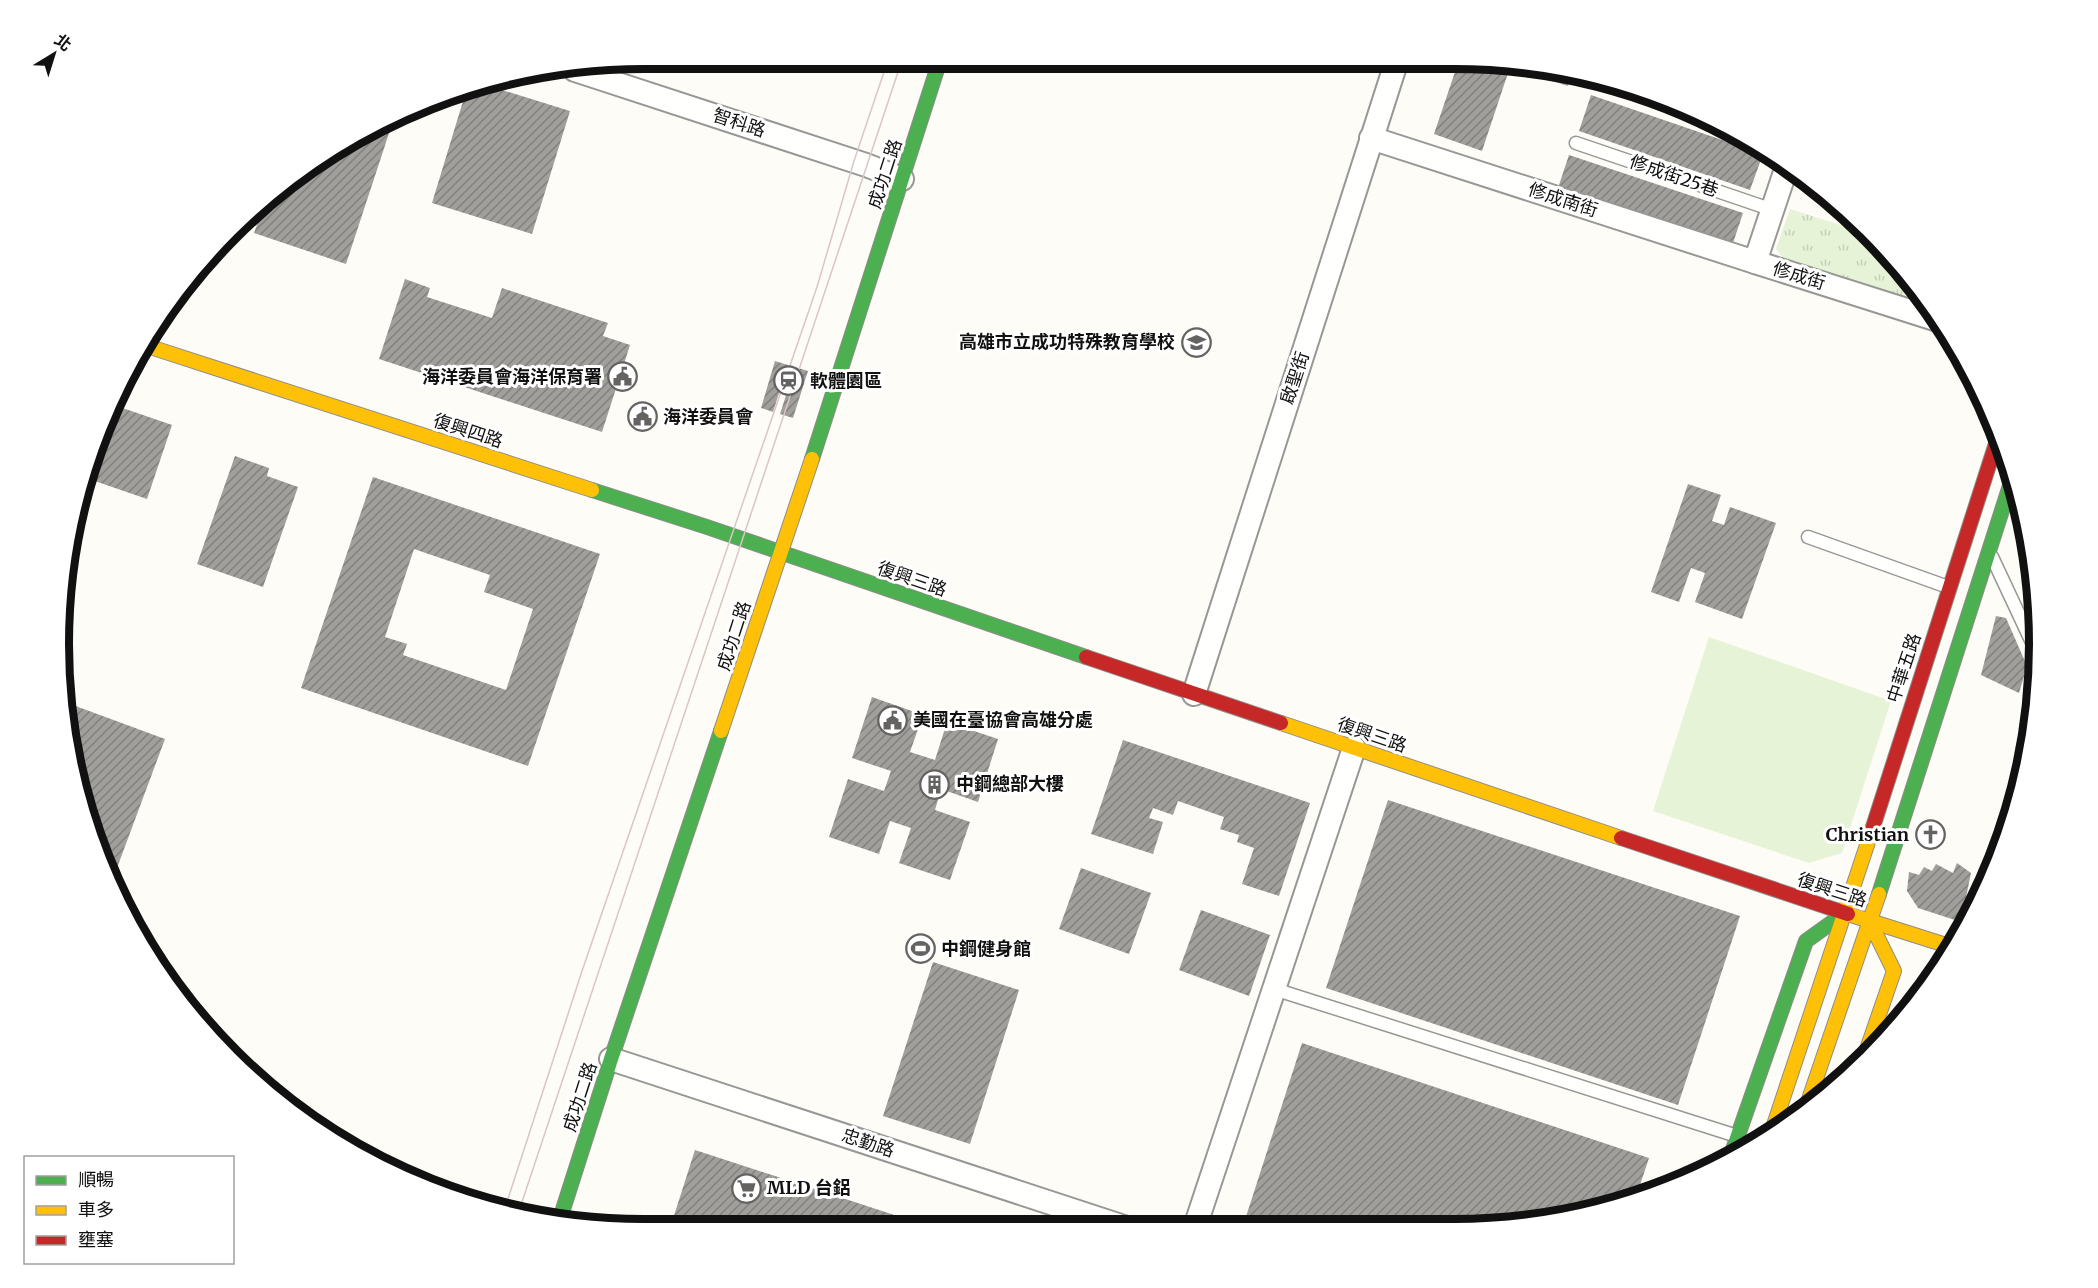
<svg xmlns="http://www.w3.org/2000/svg" width="2098" height="1288" font-family="Merriweather,'Noto Sans TC',serif">
<defs>
<pattern id="park-tufts" width="24" height="20" patternUnits="userSpaceOnUse" patternTransform="scale(1.5)"><rect width="24" height="20" fill="#e7f3d7"/><path d="M3 7l-1-3M5 7V3M7 7l1-3M15 17l-1-3M17 17v-4M19 17l1-3" fill="none" stroke="#c5cfb8"/></pattern>
<pattern id="building-hatch" width="6" height="6" patternUnits="userSpaceOnUse" patternTransform="scale(1.5)"><rect width="6" height="6" fill="#a19f9c"/><path d="M-1 1l2-2M0 6l6-6M5 7l2-2" fill="none" stroke="#82807e"/></pattern>
</defs>
<rect width="100%" height="100%" fill="#fdfcf7"/>
<path fill="#e7f3d7" d="M1709,637l182,64 -49,152 -33,10 -156,-52z"/>
<path fill="url(#park-tufts)" d="M1790,209l79,25 25,24 37,51 -145,-47 -10,-13z"/>
<g fill="url(#building-hatch)" fill-rule="evenodd">
<path d="M1458,63h30l21,7 -27,81 -48,-17z"/>
<path d="M1522,63h8l41,12 -3,11 -48,-15z"/>
<path d="M486,85l84,26 -38,123 -100,-31 35,-115z"/>
<path d="M1591,95l172,59 -13,36 -171,-59z"/>
<path d="M395,115l-49,149 -92,-31 11,-30 23,-24 97,-60z"/>
<path d="M1569,155l174,58 -11,33 -174,-58z"/>
<path d="M405,279l25,9 -3,9 65,21 10,-30 106,35 -5,13 27,9 -28,87 -223,-73z"/>
<path d="M775,361l13,4 -15,47 -12,-4z"/>
<path d="M795,367l13,4 -15,47 -13,-4z"/>
<path d="M111,404l61,21 -25,74 -61,-21 3,-22z"/>
<path d="M235,456l34,12 -2,8 31,11 -35,100 -66,-23z"/>
<path d="M373,477l227,77 -72,212 -227,-78zM414,549l76,26 -6,17 49,17 -27,81 -103,-35 4,-11 -22,-7z"/>
<path d="M1688,484l33,11 -9,26 12,4 6,-18 46,16 -34,96 -47,-17 10,-29 -14,-5 -12,34 -28,-10z"/>
<path d="M1996,616l10,2 21,48 -8,27 -38,-18z"/>
<path d="M872,697l51,18 -13,37 25,8 12,-38 51,17 -20,63 -37,-13 -6,21 35,12 -20,58 -51,-17 12,-35 -21,-7 -11,33 -50,-17 19,-58 36,12 7,-20 -39,-13z"/>
<path d="M62,701l103,38 -54,145 -22,-52 -25,-111z"/>
<path d="M1123,740l187,63 -31,93 -37,-12 12,-36 -17,-6 2,-7 -19,-6 4,-12 -46,-16 -5,14 -20,-7 -4,10 14,4 -10,32 -62,-20z"/>
<path d="M1388,800l352,116 -62,189 -352,-117z"/>
<path d="M1957,863l14,10 -10,49 -43,-14 -11,-17 2,-19 10,3 5,-8 8,4 4,-7 17,9z"/>
<path d="M1081,868l70,25 -22,61 -70,-25z"/>
<path d="M1201,910l69,25 -21,61 -70,-26z"/>
<path d="M933,962l86,28 -49,154 -87,-28z"/>
<path d="M1302,1043l347,115 -13,39 -30,12 -113,19 -246,-1 -4,-1z"/>
<path d="M695,1150l230,75v1l-254,-1z"/>
</g>
<g fill="none" stroke-linecap="round" stroke-linejoin="round">
<defs>
<g id="lane">
<path d="M1576,143l197,67"/>
<path d="M1808,537l140,50"/>
<path d="M1992,557l44,94 2,15"/>
<path d="M1274,989l463,147"/>
</g>
<g id="street">
<path d="M575,70l291,95 36,14"/>
<path d="M1371,138l384,124"/>
<path d="M1787,166l-32,96 183,58"/>
<path d="M1194,694l202,-631"/>
<path d="M611,1059l513,168"/>
<path d="M1195,1227l159,-479"/>
</g>
<g id="fast">
<path d="M812,459l128,-399"/>
<path d="M592,490l115,37 379,130"/>
<path d="M1879,894l134,-418"/>
<path d="M1730,1158l76,-217 39,-28"/>
<path d="M559,1222l52,-163 110,-328"/>
</g>
<g id="slow">
<path d="M144,345l448,145"/>
<path d="M1281,723l340,115"/>
<path d="M721,731l91,-272"/>
<path d="M1848,914l104,33"/>
<path d="M1864,1058l30,-87 -24,-49"/>
<path d="M1806,1108l73,-214"/>
<path d="M1771,1134l102,-307"/>
</g>
<g id="jam">
<path d="M1086,657l195,66"/>
<path d="M1873,827l126,-393"/>
<path d="M1621,838l227,76"/>
</g>
</defs>
<use href="#lane" stroke="#979795" stroke-width="15"/>
<use href="#street" stroke="#979795" stroke-width="26"/>
<use href="#fast" stroke="#8e8d8b" stroke-width="16"/>
<use href="#slow" stroke="#8e8d8b" stroke-width="16"/>
<use href="#jam" stroke="#8e8d8b" stroke-width="16"/>
<use href="#lane" stroke="#fffffe" stroke-width="12"/>
<use href="#street" stroke="#fffffe" stroke-width="22"/>
<use href="#fast" stroke="#4caf50" stroke-width="14"/>
<use href="#slow" stroke="#ffc107" stroke-width="14"/>
<use href="#jam" stroke="#c62828" stroke-width="14"/>
<g stroke="#d9c6c7" stroke-width="1.5">
<path d="M505,1208l77,-237 235,-684 37,-126 34,-101"/>
<path d="M519,1211l383,-1151"/>
</g>
</g>
<defs>
<symbol id="school-ring" viewBox="-11 -11 22 22"><circle r="9.5" fill="#fff" stroke="#646362" stroke-width="1.5"/><path d="M0-5L7-2L0 1L-7-2ZM-4 1L0 2.5L4 1V4Q0 6-4 4Z" fill="#646362"/></symbol>
<symbol id="civic-ring" viewBox="-11 -11 22 22"><circle r="9.5" fill="#fff" stroke="#646362" stroke-width="1.5"/><path d="M-.6-6.5H3V-4.5H.6V-3L4-1V1h2V6H-6V1h2V-1L-.6-3ZM-1.2 2.5V6h2.4V2.5Z" fill="#646362"/></symbol>
<symbol id="station-ring" viewBox="-11 -11 22 22"><circle r="9.5" fill="#fff" stroke="#646362" stroke-width="1.5"/><path d="M-3-6H3Q5-6 5-4V2Q5 4 3 4L4.5 6H3L1.5 4h-3L-3 6H-4.5L-3 4Q-5 4-5 2V-4Q-5-6-3-6ZM-3.5-4v3h7v-3ZM-3.5 1v1.5H-2V1ZM2 1v1.5H3.5V1Z" fill="#646362"/></symbol>
<symbol id="building-ring" viewBox="-11 -11 22 22"><circle r="9.5" fill="#fff" stroke="#646362" stroke-width="1.5"/><path d="M-4-6H4V6H1V3H-1V6H-4ZM-2.5-4.3h1.7v1.8h-1.7ZM.8-4.3h1.7v1.8H.8ZM-2.5-1h1.7V.8h-1.7ZM.8-1h1.7V.8H.8Z" fill="#646362"/></symbol>
<symbol id="church-ring" viewBox="-11 -11 22 22"><circle r="9.5" fill="#fff" stroke="#646362" stroke-width="1.5"/><path d="M-1.2-6h2.4v3.5h3.3v2.4h-3.3V6h-2.4V-.1h-3.3v-2.4h3.3Z" fill="#646362"/></symbol>
<symbol id="stadium-ring" viewBox="-11 -11 22 22"><circle r="9.5" fill="#fff" stroke="#646362" stroke-width="1.5"/><path d="M0-5a6.5 5 0 1 0 0 10a6.5 5 0 1 0 0-10ZM-3.5-1.8h7v3.6h-7Z" fill="#646362"/></symbol>
<symbol id="supermarket-ring" viewBox="-11 -11 22 22"><circle r="9.5" fill="#fff" stroke="#646362" stroke-width="1.5"/><path d="M-6-5.5h2.5l.6 2H6L4.5 2H-2.5L-4.4-4H-6ZM-1.5 3.2a1.3 1.3 0 1 0 .1 0ZM3 3.2a1.3 1.3 0 1 0 .1 0Z" fill="#646362"/></symbol>
</defs>
<g fill-rule="evenodd">
<use href="#school-ring" x="1180" y="326" width="33" height="33"/>
<use href="#civic-ring" x="606" y="360" width="33" height="33"/>
<use href="#station-ring" x="772" y="364" width="33" height="33"/>
<use href="#civic-ring" x="626" y="400" width="33" height="33"/>
<use href="#civic-ring" x="876" y="704" width="33" height="33"/>
<use href="#building-ring" x="918" y="768" width="33" height="33"/>
<use href="#church-ring" x="1914" y="818" width="33" height="33"/>
<use href="#stadium-ring" x="904" y="932" width="33" height="33"/>
<use href="#supermarket-ring" x="730" y="1172" width="33" height="33"/>
</g>
<g text-anchor="middle" stroke-width="6" stroke-linejoin="round" paint-order="stroke">
<g font-size="18" fill="#111" stroke="#fff">
<text transform="translate(739 123) rotate(18)" y="6">智科路</text>
<text transform="translate(885 174) rotate(-72)" y="6">成功二路</text>
<text transform="translate(1674 176) rotate(19)" y="6">修成街25巷</text>
<text transform="translate(1563 200) rotate(18)" y="6">修成南街</text>
<text transform="translate(1799 276) rotate(17)" y="6">修成街</text>
<text transform="translate(1295 378) rotate(-72)" y="6">啟聖街</text>
<text transform="translate(468 431) rotate(18)" y="6">復興四路</text>
<text transform="translate(912 579) rotate(19)" y="6">復興三路</text>
<text transform="translate(734 636) rotate(-72)" y="6">成功二路</text>
<text transform="translate(1904 668) rotate(-72)" y="6">中華五路</text>
<text transform="translate(1372 735) rotate(19)" y="6">復興三路</text>
<text transform="translate(1832 890) rotate(18)" y="6">復興三路</text>
<text transform="translate(580 1097) rotate(-72)" y="6">成功二路</text>
<text transform="translate(868 1143) rotate(18)" y="6">忠勤路</text>
</g>
<g font-size="18" font-weight="bold" fill="#111" stroke="#fff" text-anchor="start">
<text x="1175" y="348" text-anchor="end">高雄市立成功特殊教育學校</text>
<text x="602" y="383" text-anchor="end">海洋委員會海洋保育署</text>
<text x="810" y="387">軟體園區</text>
<text x="663" y="423">海洋委員會</text>
<text x="913" y="726">美國在臺協會高雄分處</text>
<text x="956" y="790">中鋼總部大樓</text>
<text x="1909" y="841" text-anchor="end">Christian</text>
<text x="941" y="955">中鋼健身館</text>
<text x="767" y="1194">MLD 台鋁</text>
</g>
</g>
<path d="M0 0H2098V1288H0ZM644 69H1454A575 575 0 0 1 2029 644V644A575 575 0 0 1 1454 1219H644A575 575 0 0 1 69 644V644A575 575 0 0 1 644 69Z" fill="#fff" fill-rule="evenodd"/>
<path fill="none" stroke="#111" stroke-width="8" d="M644 69H1454A575 575 0 0 1 2029 644V644A575 575 0 0 1 1454 1219H644A575 575 0 0 1 69 644V644A575 575 0 0 1 644 69Z"/>
<rect x="24" y="1156" width="210" height="108" fill="#ffffff" stroke="#a0a0a0" stroke-width="1.5"/>
<rect x="36" y="1176" width="30" height="9" fill="#4caf50" stroke="#a0a0a0" stroke-width="1.5"/>
<text x="78" y="1186" font-size="18" fill="#111111">順暢</text>
<rect x="36" y="1206" width="30" height="9" fill="#ffc107" stroke="#a0a0a0" stroke-width="1.5"/>
<text x="78" y="1216" font-size="18" fill="#111111">車多</text>
<rect x="36" y="1236" width="30" height="9" fill="#c62828" stroke="#a0a0a0" stroke-width="1.5"/>
<text x="78" y="1246" font-size="18" fill="#111111">壅塞</text>
<g transform="translate(54 54) rotate(38)" stroke="#ffffff" stroke-width="4.5" paint-order="stroke">
<path d="M0-4.5L10 22L0 15L-10 22Z" fill="#111111"/>
<text y="-9" font-size="16" font-weight="bold" text-anchor="middle" fill="#111111">北</text>
</g>
</svg>
